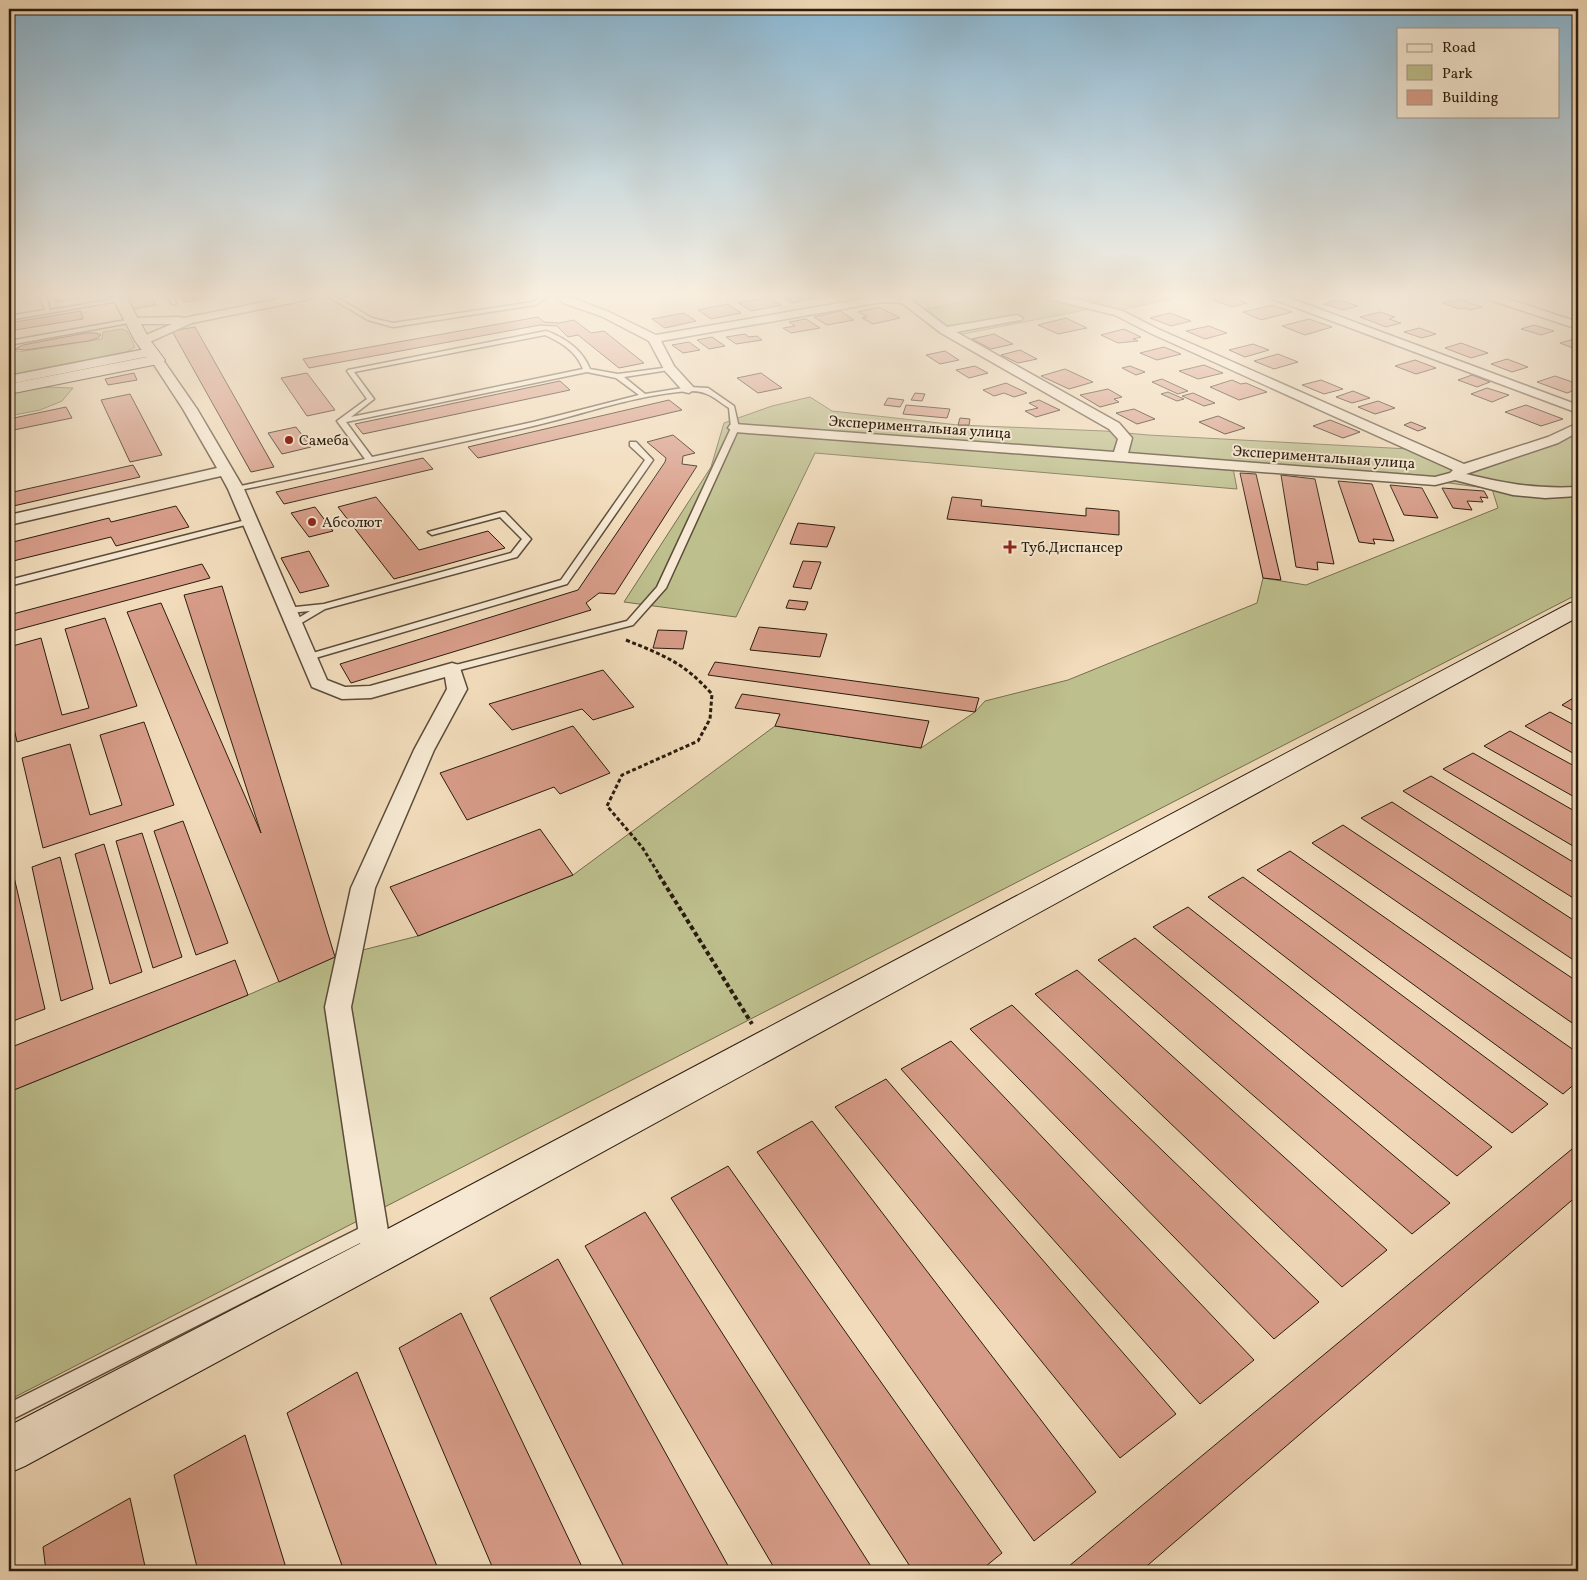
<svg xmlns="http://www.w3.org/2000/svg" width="1587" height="1580" font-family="Vollkorn,serif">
<rect width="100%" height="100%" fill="#f1dbba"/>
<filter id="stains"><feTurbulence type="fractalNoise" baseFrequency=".004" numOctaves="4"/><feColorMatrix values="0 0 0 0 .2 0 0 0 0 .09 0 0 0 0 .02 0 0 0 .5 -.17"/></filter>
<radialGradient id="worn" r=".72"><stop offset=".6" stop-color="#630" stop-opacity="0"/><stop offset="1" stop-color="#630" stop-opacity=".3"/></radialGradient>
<g fill="#bdbf8d" stroke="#746e4e">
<path d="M985,297h195l-59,13 -31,-1 -132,26 -32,-26z"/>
<path d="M122,329l5,2 8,16 -12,7 -114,23v-29l4,-1 5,5 84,-13 1,-7z"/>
<path d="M44,387l29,1 -11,13 -22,9 -31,6v-23z"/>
<path d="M810,397l22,14 126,14 147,6 43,4 261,14 73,20 96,-35v160l-1569,806v-308l239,-97 87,-38 83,-21 155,-61 202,-149 146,22 54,-36 10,-11 83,-21 189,-77 6,-25 43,7 192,-77 -6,-19 -57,-8 -202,-13 4,21 -422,-36 -79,164 -112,-15 87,-135 13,-44 48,-17z"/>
</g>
<g fill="#d79c88" stroke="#2b1c0f">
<path d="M54,297h26v2l-24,3z"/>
<path d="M127,297h25l4,8 -23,4z"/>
<path d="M182,297h34l-32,5z"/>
<path d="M768,297l13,8 -30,6 -13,-8z"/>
<path d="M782,297h39l-29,6z"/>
<path d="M1224,297h7l16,6 -15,4 -19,-7z"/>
<path d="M1459,299l23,8 -12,3 -6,-2 -5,1 -17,-6z"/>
<path d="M1339,300l19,6 -15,4 -19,-6z"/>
<path d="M728,304l13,9 -30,6 -13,-9z"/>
<path d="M1273,305l19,7 -31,8 -18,-8z"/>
<path d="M879,307l21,11 -27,6 -11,-6 5,-1 -9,-5z"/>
<path d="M81,311l2,8 -74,12v-8z"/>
<path d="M840,311l14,9 -27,5 -13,-8z"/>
<path d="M1380,312l15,5 -6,2 12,4 -15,4 -26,-10z"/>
<path d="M684,313l12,8 -31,7 -13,-9z"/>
<path d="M1170,313l21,8 -20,5 -21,-8z"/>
<path d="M538,317l6,5 15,1 15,-3 17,13 13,-2 40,32 -25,5 -41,-33 -10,2 -11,-11 -17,-1 -231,43 -6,-9z"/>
<path d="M1066,318l21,10 -29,6 -20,-9z"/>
<path d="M806,319l14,9 -29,5 -8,-5 12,-2 -6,-4z"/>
<path d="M1309,319l23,8 -27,8 -23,-9z"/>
<path d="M1534,325l20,6 -13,4 -20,-6z"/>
<path d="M1209,326l18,7 -22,6 -19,-8z"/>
<path d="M195,327l79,140 -23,5 -79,-141z"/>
<path d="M1419,328l17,6 -14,4 -18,-6z"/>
<path d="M1124,329l17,8 -8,2 5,2 -20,2 -17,-8z"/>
<path d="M86,333h10l5,2 -3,3 -10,3 -63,9 -10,-1 8,-4z"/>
<path d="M745,334l4,3 8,-1 5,4 -26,4 -10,-7z"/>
<path d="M994,334l19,10 -22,5 -19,-10z"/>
<path d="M712,337l13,9 -16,3 -12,-9z"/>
<path d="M1578,338v12l-18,-7z"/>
<path d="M689,342l11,8 -17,3 -11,-8z"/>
<path d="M1461,343l27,10 -17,5 -26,-10z"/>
<path d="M1253,344l16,6 -24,7 -16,-7z"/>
<path d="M1164,347l17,7 -24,6 -17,-7z"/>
<path d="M1020,350l17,9 -19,4 -17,-8z"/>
<path d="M945,351l14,9 -19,4 -14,-9z"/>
<path d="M1278,354l20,8 -24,7 -20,-8z"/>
<path d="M1507,359l21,8 -16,5 -21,-8z"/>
<path d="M1415,360l21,8 -20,6 -21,-8z"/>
<path d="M1204,365l19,8 -25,6 -19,-8z"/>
<path d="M975,366l13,7 -19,5 -13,-8z"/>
<path d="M1130,366l15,6 -9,3 -14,-7z"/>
<path d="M1065,369l28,13 -24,7 -28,-13z"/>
<path d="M134,373l3,7 -29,5 -3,-6z"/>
<path d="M307,373l28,37 -28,6 -26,-38z"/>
<path d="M761,373l21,15 -24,5 -21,-15z"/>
<path d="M1472,375l18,7 -13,5 -19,-7z"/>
<path d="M1555,376l23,8v5l-11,4 -30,-11z"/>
<path d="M1162,379l26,12 -10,3 -26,-12z"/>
<path d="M1232,380l9,4 5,-1 21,9 -28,8 -29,-13z"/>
<path d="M1321,380l22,9 -19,5 -22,-9z"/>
<path d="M560,381l10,9 -207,44 -8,-10z"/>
<path d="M1006,383l21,10 -13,4 -10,-4 -10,3 -11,-6z"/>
<path d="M1487,388l22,7 -17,7 -21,-8z"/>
<path d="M1108,389l14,8 -8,2 5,3 -19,5 -20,-12z"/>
<path d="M1353,391l17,7 -18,5 -16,-6z"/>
<path d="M1168,392l16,7 -7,2 -16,-7z"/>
<path d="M915,393l10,1 -3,7 -11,-1z"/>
<path d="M1193,393l22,10 -11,3 -22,-10z"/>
<path d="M130,394l32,61 -32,7 -29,-62z"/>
<path d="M888,398l16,2 -4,7 -16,-2z"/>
<path d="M669,400l13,10 -204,48 -10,-11z"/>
<path d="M1039,400l21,10 -24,7 -11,-6 13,-3 -9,-5z"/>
<path d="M1378,401l17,7 -20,6 -17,-7z"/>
<path d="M906,405l44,4 -3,9 -44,-4z"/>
<path d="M1526,405l37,14 -22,7 -36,-14z"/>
<path d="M66,407l6,11 -63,13v-12z"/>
<path d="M1134,409l21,10 -18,5 -21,-11z"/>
<path d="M1218,416l27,12 -20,6 -26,-12z"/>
<path d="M960,418l10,1 -1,6h-11z"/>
<path d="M1330,420l30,12 -17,6 -30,-12z"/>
<path d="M1411,422l15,6 -8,3 -14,-6z"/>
<path d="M296,427l15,20 -29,7 -14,-21z"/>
<path d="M673,435l22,18 -12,3 -1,8 15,2 -82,128 -16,-1 -13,10 5,7 -240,73 -11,-19 238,-74 87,-128 1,-4 -19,-16z"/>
<path d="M423,458l10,11 -149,35 -8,-12z"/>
<path d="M133,465l7,12 -131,30v-14z"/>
<path d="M1240,473l16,1 25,106 -18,-2z"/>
<path d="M1281,475l34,4 19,85 -17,-2 1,8 -22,-3z"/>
<path d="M1338,481l34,3 22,57 -21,-2 2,5 -16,-2z"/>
<path d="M1390,485l32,3 16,30 -34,-3z"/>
<path d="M1442,488l42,3 4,7 -8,-1 3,5 -16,-1 5,9 -19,-2z"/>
<path d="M376,497l43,53 69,-19 17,17 -111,31 -56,-72z"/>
<path d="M952,497l30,3 -1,6 105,10v-8l33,3v24l-172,-16z"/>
<path d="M176,506l13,21 -73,19 -5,-9 -102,25v-19l100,-25 2,4z"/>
<path d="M315,507l18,24 -24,6 -18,-24z"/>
<path d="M798,523l37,4 -8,20 -37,-3z"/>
<path d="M309,551l20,35 -29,7 -19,-35z"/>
<path d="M803,561l18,1 -10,27 -18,-2z"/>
<path d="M202,564l8,14 -201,54v-17z"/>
<path d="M222,586l113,371 -56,25 -152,-370 34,-9 100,230 -77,-238z"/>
<path d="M789,600l19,2 -3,8 -19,-2z"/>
<path d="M105,618l32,88 -120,36 -8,-37v-58l32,-9 21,77 27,-7 -24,-79z"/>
<path d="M759,627l68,7 -7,23 -70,-7z"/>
<path d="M658,630l29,1 -4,18 -30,-1z"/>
<path d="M715,662l264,36 -4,14 -267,-37z"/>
<path d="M603,670l31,37 -41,13 -11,-11 -70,21 -23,-26z"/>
<path d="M742,694l187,27 -8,27 -146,-22 5,-12 -45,-6z"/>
<path d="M1578,695v18l-16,-8z"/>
<path d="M1550,712l28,15v29l-53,-30z"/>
<path d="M144,722l30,83 -131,43 -21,-90 48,-14 20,71 32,-10 -22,-70z"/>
<path d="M573,726l37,47 -50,21 -6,-7 -87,33 -27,-47z"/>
<path d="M1510,731l68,37v31l-94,-53z"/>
<path d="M1473,753l105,60v36l-135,-80z"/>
<path d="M1431,776l147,89v36l-175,-110z"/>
<path d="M1392,802l186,121v40l-217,-145z"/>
<path d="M183,821l45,122 -32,12 -42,-124z"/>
<path d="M1343,825l235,157v45l-266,-184z"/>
<path d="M540,829l33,46 -155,61 -28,-49z"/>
<path d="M142,833l40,124 -29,11 -37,-127z"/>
<path d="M104,844l38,128 -32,12 -35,-130z"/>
<path d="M1290,851l288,202v28l-15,13 -306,-224z"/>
<path d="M60,857l33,132 -32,12 -29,-134z"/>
<path d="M14,877l31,132 -32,12 -4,-19v-123z"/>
<path d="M1243,877l305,227 -36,29 -304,-236z"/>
<path d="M1188,907l304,240 -35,29 -304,-249z"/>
<path d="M1135,938l315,265 -38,31 -314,-274z"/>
<path d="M235,960l13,35 -239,97v-44z"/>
<path d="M1077,970l310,280 -45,37 -307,-293z"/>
<path d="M1012,1005l307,297 -45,37 -304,-310z"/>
<path d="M951,1041l303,319 -54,44 -299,-335z"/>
<path d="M886,1079l290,335 -56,44 -285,-351z"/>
<path d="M812,1121l284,371 -62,49 -277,-389z"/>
<path d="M1578,1144v51l-437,376h-78z"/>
<path d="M728,1166l274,387 -22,18h-67l-242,-373z"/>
<path d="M645,1212l229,359h-98l-191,-325z"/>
<path d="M558,1259l173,312h-105l-136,-273z"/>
<path d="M461,1313l123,258h-90l-95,-223z"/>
<path d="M357,1372l82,199h-95l-57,-158z"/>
<path d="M245,1435l42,136h-89l-24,-96z"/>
<path d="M130,1498l16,73h-100l-3,-24z"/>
</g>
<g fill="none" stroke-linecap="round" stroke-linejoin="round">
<defs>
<g id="service">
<path d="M40,297h6l4,13 71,-12 3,2 -115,20v-4l36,-6z"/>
<path d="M168,297h6l2,7h-4z"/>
<path d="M329,297h7l36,21 21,5 140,-21 8,-5h7l-13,8 -142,22 -25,-7z"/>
<path d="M132,319l3,2 -1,1 -125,23v-4z"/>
<path d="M546,331c19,7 36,18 44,38l28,5 53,-7 1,1 -3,2 -45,7 21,17 44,-7 19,1 26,18 5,22 -73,160 -33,37 -177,46h-8l-1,-2 1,-2 179,-46 30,-34 74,-159 -2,-20c-15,-10 -22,-18 -41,-17 -53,4 -104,23 -155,35 -99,23 -198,44 -297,65l-4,-2 4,-2 129,-28 -28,-38 30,-22 -20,-28 1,-1zM545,335c17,8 31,16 38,34l-232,48 23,-18 -20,-27zM587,372l29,6 23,17 -106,27 -161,35 -26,-35z"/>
<path d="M630,442h6l17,18 -86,124 -255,75 -3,1 -5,-3 2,-2 255,-75 84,-120 -15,-14z"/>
<path d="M502,512h3l26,27 -14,18 -192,52 -27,16 -3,1 -5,-3 20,-12 -21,2 -3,-1v-4l38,-4 187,-51 11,-14 -22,-22 -68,18 -4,-3z"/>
<path d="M250,519l4,2 -1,2 -244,63v-6z"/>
<path d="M372,1222l6,2 2,5 -2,5 -369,187v-18z"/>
</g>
<g id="minor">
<path d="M289,297h22l-5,3 -114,23 -49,22 -4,-1 -2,-3 2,-3 33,-14h-40l-6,-3 6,-3 47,-1 5,1z"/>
<path d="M558,297h11l40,15 47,23 218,-38 35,1 38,29 70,-12 6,3 -2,2 -65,12 163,91 13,15 -4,15 307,24 15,-4 3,-3 -303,-137 -35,-18 -66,-16 -1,-2h19l56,14 35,18 306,135 84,-27 30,-14v9l-20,11 -92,31c42,10 69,15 112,13v9l-33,2 -32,-3 -58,-15 -20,5 -700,-53 -7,-4 2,-3 5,-1 379,28 4,-13 -9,-10 -168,-96 -39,-30 -20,-1 -221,39 13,25 21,23 -6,4 -5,-1 -19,-21 -16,-30 -48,-25 -38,-13z"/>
<path d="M1272,297h15l291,108v8l-305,-114z"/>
<path d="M1486,297h16l76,25v7l-91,-30z"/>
<path d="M151,348l6,4 -2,3 -146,29v-8z"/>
<path d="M157,356l4,1 36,52 47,80 83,191 18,7 25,-1 82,-23 7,2 8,24 -33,61 -59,138 -24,119 41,248 -4,10 -11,4 -11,-4 -4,-10 -37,-248 26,-119 63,-138 33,-61 -2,-12 -74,21 -29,1 -30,-12 -84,-198 -7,-13 -212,49v-10l208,-47 -34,-59 -32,-49z"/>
</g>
<g id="secondary">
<path d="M112,297h14l24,43 15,20 -2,3 -154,31v-10l138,-27 -12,-16z"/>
<path d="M1578,601v16l-1187,651 -366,198 -16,7v-47l354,-184 1207,-639z"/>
</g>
</defs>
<use href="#service" stroke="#5c4c3a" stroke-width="3"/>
<use href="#minor" stroke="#5c4c3a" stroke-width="3"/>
<use href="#secondary" stroke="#2b1c0f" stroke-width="2"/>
<path stroke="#2b1c0f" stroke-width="3" stroke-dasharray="4 2.5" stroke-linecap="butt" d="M626,640c39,16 57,22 86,54l-2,25 -12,22 -76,34 -15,31 35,41 18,29"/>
<path stroke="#2b1c0f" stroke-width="4" stroke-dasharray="4.5 3" stroke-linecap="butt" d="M659,875l93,149"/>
<use href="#service" fill="#f6e8d2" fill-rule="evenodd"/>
<use href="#minor" fill="#f6e8d2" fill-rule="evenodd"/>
<use href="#secondary" fill="#f6e8d2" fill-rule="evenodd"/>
</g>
<linearGradient id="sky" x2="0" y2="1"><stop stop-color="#89b7d3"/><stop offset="0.57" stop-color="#f9efe0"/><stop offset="1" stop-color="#f9efe0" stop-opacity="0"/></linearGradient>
<rect width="1587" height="518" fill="url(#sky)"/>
<g fill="#8f2418" stroke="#f6e8d2" stroke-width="2">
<circle cx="289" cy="440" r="5"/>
<circle cx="312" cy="522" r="5"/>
<path d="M1007.5 539.5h5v5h5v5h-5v5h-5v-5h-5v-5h5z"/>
</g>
<g text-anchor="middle" stroke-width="4" stroke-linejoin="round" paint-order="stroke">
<g font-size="15" fill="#2b1c0f" stroke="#f6e8d2">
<text transform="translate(920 427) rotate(4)" y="5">Экспериментальная улица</text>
<text transform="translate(1324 457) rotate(4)" y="5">Экспериментальная улица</text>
</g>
<g font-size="15" fill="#2b1c0f" stroke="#f6e8d2" text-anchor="start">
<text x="299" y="445">Самеба</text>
<text x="322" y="527">Абсолют</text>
<text x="1021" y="552">Туб.Диспансер</text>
</g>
</g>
<rect width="1587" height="1580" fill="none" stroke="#f1dbba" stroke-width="30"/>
<rect x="10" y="10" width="1567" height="1560" fill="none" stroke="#2b1c0f" stroke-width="2.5"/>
<rect x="15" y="15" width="1557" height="1550" fill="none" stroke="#2b1c0f"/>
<rect x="1397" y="28" width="162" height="90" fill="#f6e8d2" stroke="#a59684"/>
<rect x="1407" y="44" width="25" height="8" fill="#f6e8d2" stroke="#a59684"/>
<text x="1442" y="52" font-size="15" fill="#2b1c0f">Road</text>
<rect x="1407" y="65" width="25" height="15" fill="#bdbf8d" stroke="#a59684"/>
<text x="1442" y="78" font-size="15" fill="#2b1c0f">Park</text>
<rect x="1407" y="90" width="25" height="15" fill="#d79c88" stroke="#a59684"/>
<text x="1442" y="102" font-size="15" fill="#2b1c0f">Building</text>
<rect width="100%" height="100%" filter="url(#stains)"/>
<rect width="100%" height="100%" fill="url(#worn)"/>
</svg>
